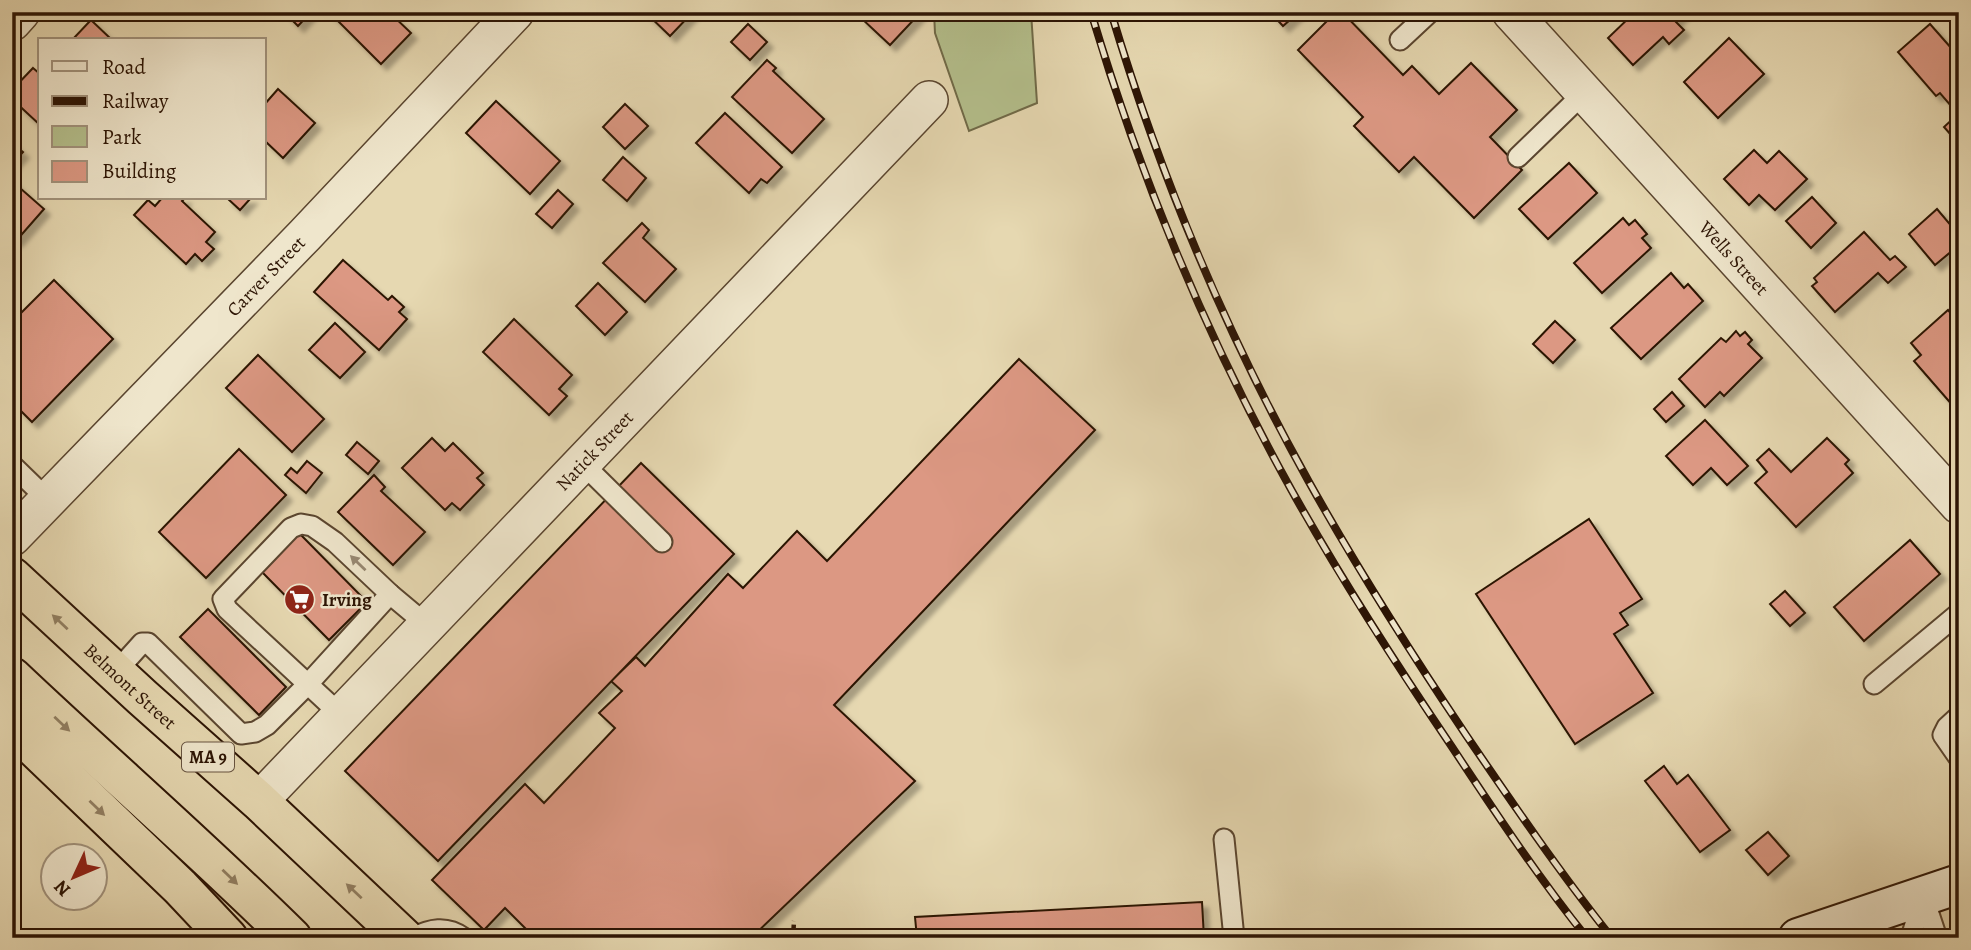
<svg xmlns="http://www.w3.org/2000/svg" width="1971" height="950" font-family="Alegreya,serif">
<defs>
<filter id="shadow"><feDropShadow dx="6" dy="6" stdDeviation="2" flood-color="#0004"/></filter>
</defs>
<rect width="100%" height="100%" fill="#e6d8b1"/>
<filter id="stains"><feTurbulence type="fractalNoise" baseFrequency=".00286" numOctaves="4"/><feColorMatrix values="0 0 0 0 .2 0 0 0 0 .09 0 0 0 0 .02 0 0 0 .5 -.17"/></filter>
<radialGradient id="worn" r=".72"><stop offset=".6" stop-color="#630" stop-opacity="0"/><stop offset="1" stop-color="#630" stop-opacity=".3"/></radialGradient>
<path fill="#b4bf8c" stroke="#706a48" stroke-width="2" d="M934,12h97l6,91 -68,28 -34,-98z"/>
<g fill="#dc9883" stroke="#2c1404" stroke-width="2" filter="url(#shadow)">
<path d="M284,12h27l-13,14z"/>
<path d="M329,12h60l22,21 -30,31z"/>
<path d="M645,12h48l-23,24z"/>
<path d="M866,12h55l-31,33 -29,-27z"/>
<path d="M1270,12h29l-16,14z"/>
<path d="M1336,12h6l61,63 9,-9 27,28 32,-31 46,47 -27,27 32,33 -48,48 -60,-61 -15,15 -45,-46 9,-9 -65,-67z"/>
<path d="M1635,12h49l-9,9 9,9 -15,14 -6,-7 -30,28 -25,-27z"/>
<path d="M91,20l21,20h-40z"/>
<path d="M748,24l19,18 -17,18 -19,-18z"/>
<path d="M1930,24l29,33v24l-3,2 3,4v57l-15,-17 14,-13 -18,-21 -4,3 -38,-44z"/>
<path d="M1729,38l35,36 -46,44 -34,-36z"/>
<path d="M767,60l9,8 -3,3 51,48 -32,34 -60,-56z"/>
<path d="M33,68l7,6v51l-28,-26v-9z"/>
<path d="M278,89l37,34 -32,35 -19,-18v-35z"/>
<path d="M496,101l64,60 -30,33 -64,-61z"/>
<path d="M625,104l23,22 -23,23 -22,-22z"/>
<path d="M725,113l57,54 -15,16 -6,-4 -12,14 -53,-50z"/>
<path d="M12,143l11,9 -11,12z"/>
<path d="M1754,150l13,13 12,-12 28,28 -32,31 -16,-15 -10,10 -25,-26z"/>
<path d="M623,157l23,21 -19,23 -24,-21z"/>
<path d="M1569,163l28,30 -49,46 -29,-30z"/>
<path d="M12,181l32,28 -28,32 -4,-4z"/>
<path d="M558,190l15,14 -21,24 -16,-14z"/>
<path d="M1812,197l24,26 -25,25 -25,-27z"/>
<path d="M162,198h23l-3,3 33,31 -9,10 8,7 -12,12 -7,-7 -9,10 -52,-49 14,-15 7,6z"/>
<path d="M227,198h24l-11,12z"/>
<path d="M1937,209l22,26v10l-24,20 -26,-31z"/>
<path d="M1623,218l6,7 6,-5 12,14 -5,4 9,10 -49,45 -28,-30z"/>
<path d="M642,223l7,7 -6,8 33,31 -31,33 -42,-39z"/>
<path d="M1864,232l26,28 5,-4 11,11 -18,16 -10,-10 -43,39 -23,-26 5,-4 -3,-4z"/>
<path d="M343,260l45,40 4,-4 12,11 -5,5 8,7 -28,31 -65,-58z"/>
<path d="M1671,273l13,15 4,-4 15,17 -62,58 -30,-31z"/>
<path d="M54,280l59,59 -81,83 -20,-20v-80z"/>
<path d="M598,283l29,29 -22,23 -29,-29z"/>
<path d="M1948,310l11,13v79l-5,5 -40,-46 7,-6 -10,-12z"/>
<path d="M514,319l58,56 -13,14 8,7 -18,19 -66,-63z"/>
<path d="M1555,321l20,19 -22,23 -20,-19z"/>
<path d="M335,323l30,29 -25,26 -31,-28z"/>
<path d="M1736,331l4,5 5,-4 7,8 -4,4 14,14 -38,38 -4,-4 -15,15 -26,-28 42,-41 5,4z"/>
<path d="M258,355l66,64 -32,33 -66,-64z"/>
<path d="M1019,359l76,71 -261,275 81,76 -164,157h-222l-1,-7 -23,-23 -21,22 -52,-50 93,-96 19,19 71,-75 -16,-15 23,-22 -11,-10 25,-24 9,9 83,-92 15,14 54,-57 30,30z"/>
<path d="M1672,392l12,14 -18,16 -12,-13z"/>
<path d="M1705,420l43,46 -21,19 -16,-17 -18,17 -27,-29z"/>
<path d="M432,438l13,13 8,-8 30,30 -6,5 7,7 -24,25 -8,-7 -7,7 -43,-42z"/>
<path d="M1827,438l22,22 -4,4 8,9 -57,54 -41,-44 12,-11 -10,-12 12,-11 22,23z"/>
<path d="M357,442l22,19 -11,13 -22,-19z"/>
<path d="M239,449l47,46 -80,83 -47,-46z"/>
<path d="M307,461l15,12 -16,20 -21,-18 6,-7 6,5z"/>
<path d="M641,463l93,91 -296,307 -93,-90z"/>
<path d="M374,475l11,12 -4,4 44,41 -32,33 -55,-53z"/>
<path d="M1589,519l53,80 -22,14 8,12 -14,9 39,59 -78,51 -99,-150z"/>
<path d="M299,533l68,69 -38,38 -68,-69z"/>
<path d="M1910,540l30,34 -76,67 -30,-34z"/>
<path d="M1785,591l20,22 -15,13 -20,-22z"/>
<path d="M208,609l78,78 -27,28 -79,-78z"/>
<path d="M1664,766l13,18 11,-9 42,55 -30,22 -55,-71z"/>
<path d="M1768,832l21,24 -21,19 -22,-25z"/>
<path d="M1202,902l2,36h-287l-2,-21z"/>
</g>
<g fill="none" stroke-linecap="round" stroke-linejoin="round">
<defs>
<g id="lane">
<path d="M1400,40l30,-28"/>
<path d="M1518,157l66,-64"/>
<path d="M581,462l81,80"/>
<path d="M12,465l36,35"/>
<path d="M115,673l27,-30h6l93,91 14,-2 12,-7 41,-41 82,-90"/>
<path d="M1874,684l85,-71"/>
<path d="M341,715l-114,-106 -4,-10 68,-71 10,-4 11,2 23,16 55,52 37,31"/>
<path d="M1959,716l-12,11 -4,8 16,23"/>
<path d="M1224,839l10,99"/>
<path d="M1923,896l14,42"/>
<path d="M412,938c18,-9 34,-13 52,0"/>
<path d="M1911,938l12,-42"/>
</g>
<g id="street">
<path id="s1" d="M1511,12l448,493"/>
<path d="M12,22l9,-10"/>
<path id="s2" d="M12,537l293,-302 210,-223"/>
<path id="s3" d="M259,801l670,-701"/>
</g>
<path id="secondary" d="M1798,938l161,-54"/>
<g id="highway">
<path id="s4" d="M12,577l130,120 117,104 145,137"/>
<path d="M12,677c93,88 189,171 280,261"/>
<path d="M12,726l168,161 48,51"/>
</g>
</defs>
<use href="#lane" stroke="#5a452f" stroke-width="23"/>
<use href="#street" stroke="#5a452f" stroke-width="40"/>
<use href="#secondary" stroke="#2c1404" stroke-width="42"/>
<use href="#highway" stroke="#2c1404" stroke-width="42"/>
<path stroke="#2c1404" stroke-width="4.5" stroke-dasharray="5 3.5" stroke-linecap="butt" d="M793,938l1,-17"/>
<use href="#lane" stroke="#efe6cc" stroke-width="19"/>
<use href="#street" stroke="#efe6cc" stroke-width="37"/>
<use href="#secondary" stroke="#efe6cc" stroke-width="38"/>
<use href="#highway" stroke="#e6d8b1" stroke-width="38"/>
<defs>
<g id="rail">
<path d="M1091,12c49,165 117,328 201,479 49,88 104,173 160,256 43,65 86,130 135,191"/>
<path d="M1111,12c48,161 116,323 198,470 48,86 102,171 157,253 47,69 94,138 146,203"/>
</g>
</defs>
<use href="#rail" stroke="#2c1404" stroke-width="8"/>
<use href="#rail" stroke="#efe6cc" stroke-width="5" stroke-dasharray="16" stroke-linecap="butt"/>
</g>
<defs><path id="oneway-solid" d="M-6-.8H1V-3.2L6.5 0L1 3.2V.8H-6Z" transform="scale(1.75)"/></defs>
<use fill="#978872" href="#oneway-solid" transform="translate(358 563) rotate(-136)"/>
<g fill="#928063">
<use href="#oneway-solid" transform="translate(60 622) rotate(-137)"/>
<use href="#oneway-solid" transform="translate(62 724) rotate(43)"/>
<use href="#oneway-solid" transform="translate(97 808) rotate(44)"/>
<use href="#oneway-solid" transform="translate(230 877) rotate(44)"/>
<use href="#oneway-solid" transform="translate(354 891) rotate(-137)"/>
</g>
<defs>
<symbol id="supermarket-disc" viewBox="-11 -11 22 22"><circle r="9.5" fill="#8f2418" stroke="#efe6cc"/><path d="M-6-5.5h2.5l.6 2H6L4.5 2H-2.5L-4.4-4H-6ZM-1.5 3.2a1.3 1.3 0 1 0 .1 0ZM3 3.2a1.3 1.3 0 1 0 .1 0Z" fill="#fff"/></symbol>
</defs>
<g fill-rule="evenodd">
<use href="#supermarket-disc" x="282" y="582" width="35" height="35"/>
</g>
<g text-anchor="middle" stroke-width="5" stroke-linejoin="round" paint-order="stroke">
<rect fill="#efe6cc" stroke="#665340" stroke-width="2" x="182" y="742.5" width="52" height="29" rx="5"/>
<g font-size="18" font-weight="bold" fill="#2c1404">
<text x="208" y="763">MA 9</text>
</g>
<g font-size="19" fill="#2c1404" stroke="#efe6cc">
<text dy="7" stroke="none"><textPath href="#s1" startOffset="332">Wells Street</textPath></text>
<text dy="7" stroke="none"><textPath href="#s2" startOffset="364">Carver Street</textPath></text>
<text dy="7" stroke="none"><textPath href="#s3" startOffset="485">Natick Street</textPath></text>
<text dy="7" stroke="none"><textPath href="#s4" startOffset="161">Belmont Street</textPath></text>
</g>
<g font-size="19" font-weight="bold" fill="#2c1404" stroke="#efe6cc" text-anchor="start">
<text x="322" y="606">Irving</text>
</g>
</g>
<rect width="1971" height="950" fill="none" stroke="#e6d8b1" stroke-width="42"/>
<rect x="14" y="14" width="1943" height="922" fill="none" stroke="#2c1404" stroke-width="3.5"/>
<rect x="21" y="21" width="1929" height="908" fill="none" stroke="#2c1404" stroke-width="2"/>
<rect x="38" y="38" width="228" height="161" fill="#efe6cc" stroke="#a1927c" stroke-width="2"/>
<rect x="52" y="61" width="35" height="10" fill="#efe6cc" stroke="#a1927c" stroke-width="2"/>
<text x="102" y="74" font-size="21" fill="#2c1404">Road</text>
<rect x="52" y="96" width="35" height="10" fill="#2c1404" stroke="#a1927c" stroke-width="2"/>
<text x="102" y="108" font-size="21" fill="#2c1404">Railway</text>
<rect x="52" y="126" width="35" height="21" fill="#b4bf8c" stroke="#a1927c" stroke-width="2"/>
<text x="102" y="144" font-size="21" fill="#2c1404">Park</text>
<rect x="52" y="161" width="35" height="21" fill="#dc9883" stroke="#a1927c" stroke-width="2"/>
<text x="102" y="178" font-size="21" fill="#2c1404">Building</text>
<g transform="translate(74 877) rotate(226)"><circle r="33" fill="#efe6cc" stroke="#a1927c" stroke-width="2"/>
<path d="M0-5L12 26L0 18L-12 26Z" fill="#8f2418"/>
<text y="-10" font-size="19" font-weight="bold" text-anchor="middle" fill="#2c1404">N</text>
</g>
<rect width="100%" height="100%" filter="url(#stains)"/>
<rect width="100%" height="100%" fill="url(#worn)"/>
</svg>
